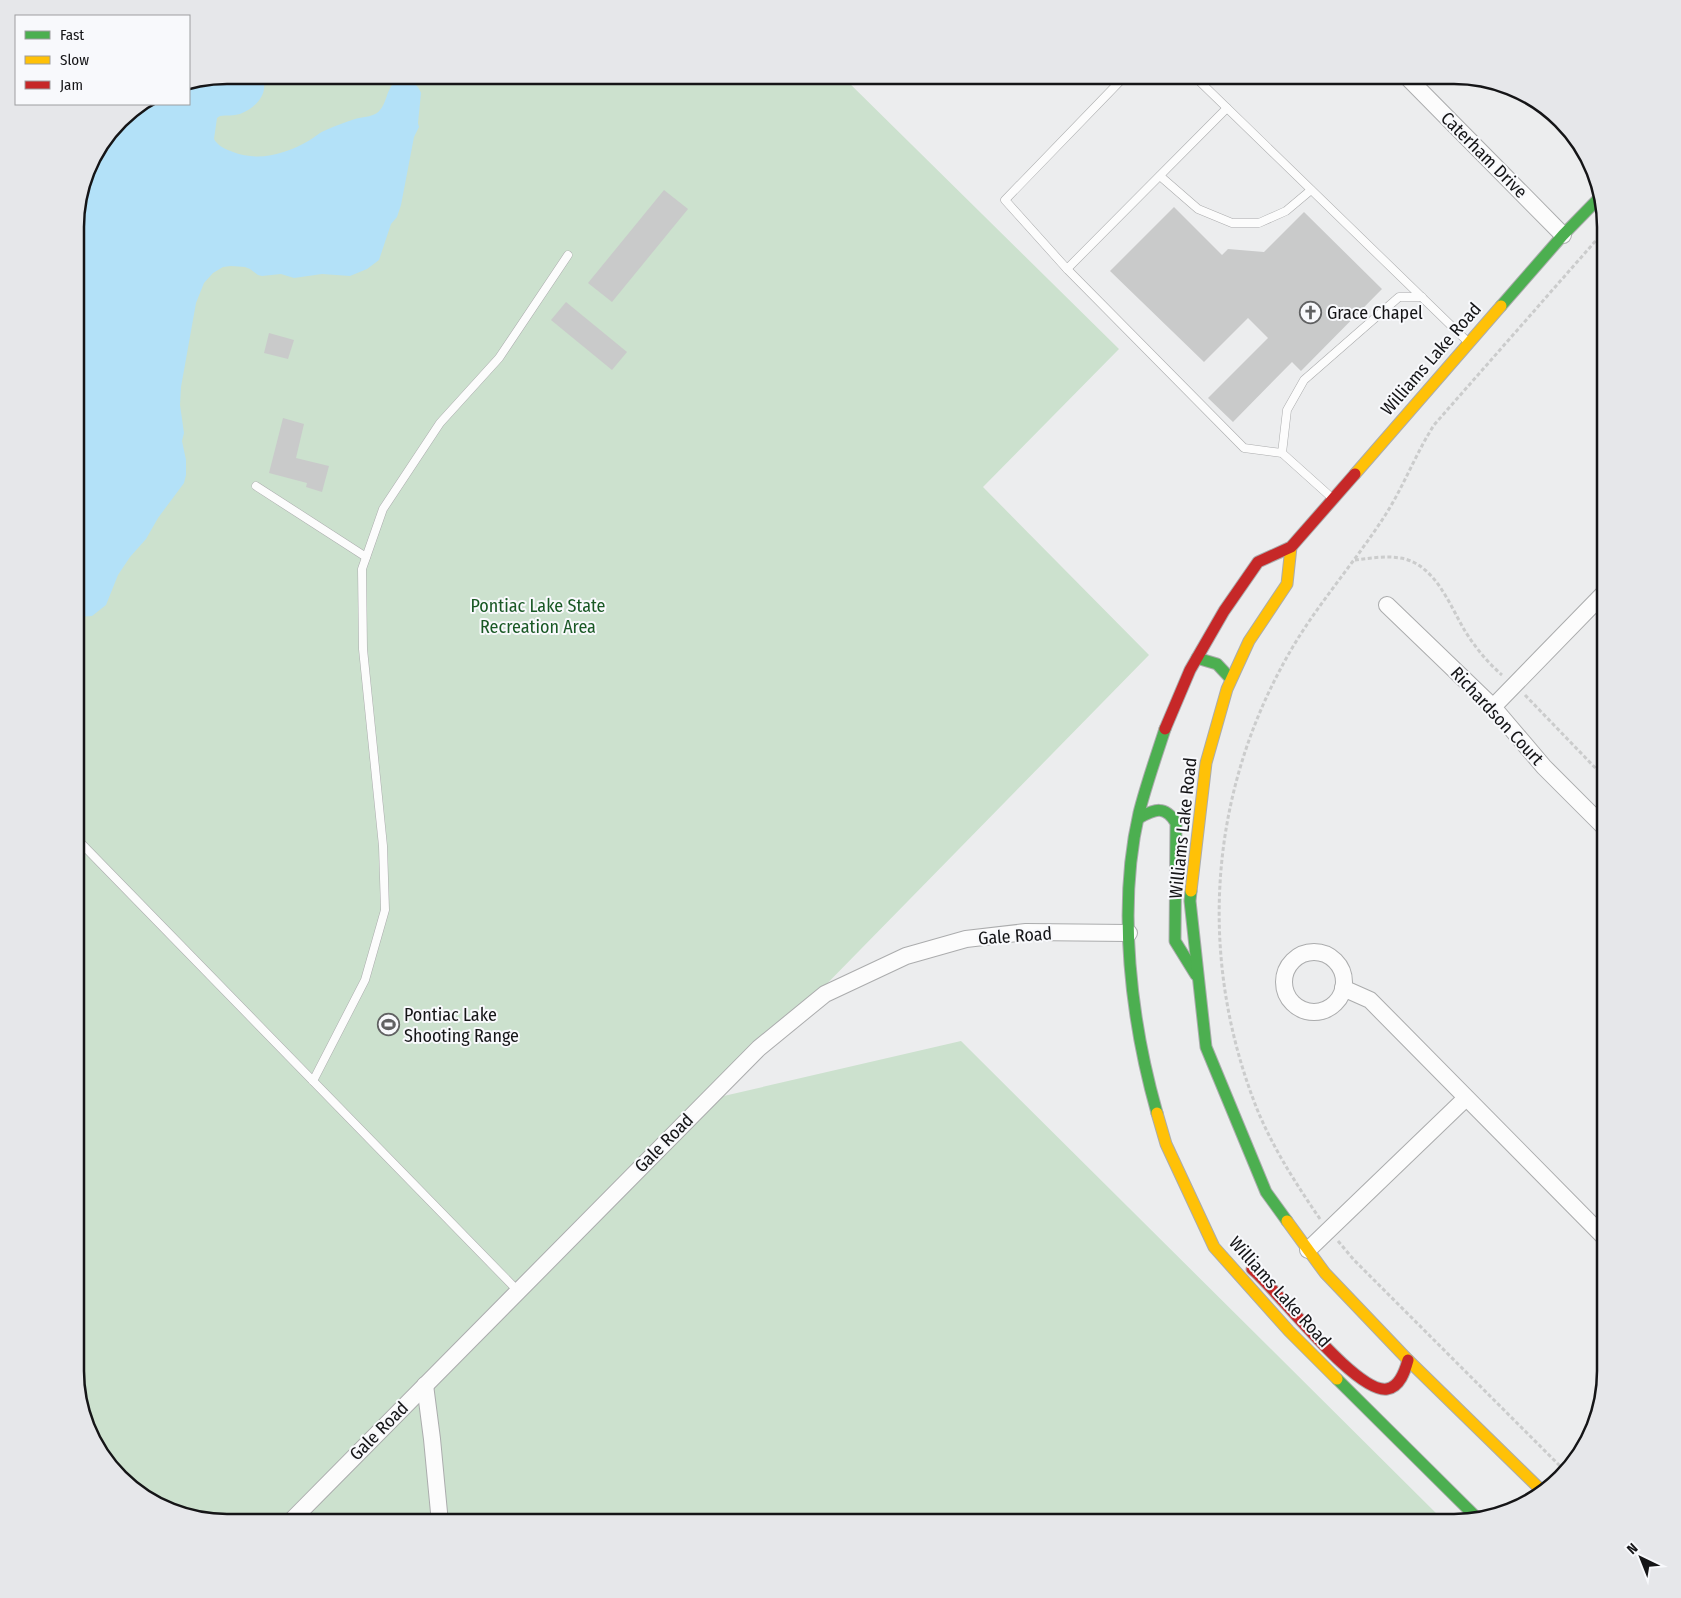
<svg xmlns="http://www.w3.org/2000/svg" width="1681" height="1598" font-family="'Fira Sans Condensed',sans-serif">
<rect width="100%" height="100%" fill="#ecedee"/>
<path fill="#cce1ce" d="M227,75h614l278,274 -136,138 166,168 -434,443 246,-57 485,482h-1219l-59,-12 -49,-33 -32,-48 -12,-49v-1164l114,-113v-21z"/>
<path fill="#b3e1f8" d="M227,75h34c10,17 -5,33 -21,39 -7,2 -13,1 -20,2l-3,2 -3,21c4,7 11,10 19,13 26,10 53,2 77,-12 5,-3 10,-8 16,-10 9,-4 19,-8 29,-11 7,-2 16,-2 22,-6 11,-8 8,-25 20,-32 9,-6 21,3 24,12l-3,30 1,4 -5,10 -13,68 -4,12 -6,7 -12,36 -12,9 -17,7 -28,-2 -28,4 -13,-4 -19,2 -4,-1 -8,-6 -5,-2 -14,-1 -8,1 -10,6 -9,10 -8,20 -15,84 -1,18 4,28 -2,8 4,19v15l-2,8 -26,35 -12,21 -16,18 -12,18 -12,30 -14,11 -17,1v-400l16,-58 35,-46 15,-9h48v-21z"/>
<g fill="#c9caca">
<path d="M664,190l24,19 -76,93 -24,-19z"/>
<path d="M1174,207l48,48 6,-6 36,3 40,-40 78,77 -81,82 -9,-9 -59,60 -25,-24 60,-60 -20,-20 -44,44 -94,-91z"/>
<path d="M566,302l61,50 -15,18 -61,-50z"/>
<path d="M269,333l25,7 -6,19 -24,-6z"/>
<path d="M283,418l21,6 -8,34 33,8 -7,26 -16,-5 1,-4 -38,-10z"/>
</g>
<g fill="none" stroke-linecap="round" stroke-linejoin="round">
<defs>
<g id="lane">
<path d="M1126,75l-121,125 62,69 160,-161"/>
<path d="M1193,75l274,266"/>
<path d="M1160,176l38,33 34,14h27l27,-12 25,-21"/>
<path d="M1067,269l177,179 38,5 49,44"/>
<path d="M1282,453l5,-43 17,-30 95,-83h23"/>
<path d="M256,486l110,71"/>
<path d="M75,837l442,453"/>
<path d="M313,1081l52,-101 20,-70 -2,-64 -20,-197 -1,-80 21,-60 57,-86 59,-65 69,-103"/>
</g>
<g id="street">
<path d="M1405,75l158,160"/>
<path d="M1387,605l106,102 51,60 62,62"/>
<path d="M1493,707l113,-116"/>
<circle cx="1314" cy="982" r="30"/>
<path d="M1343,988l27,12 236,239"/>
<path d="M1308,1250l158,-152"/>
<path d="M425,1385l7,54 8,84"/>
<path d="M289,1523l470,-475 66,-54 81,-38 60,-17 60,-7 103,1"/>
</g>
<g id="fast">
<path d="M1501,306l62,-71 38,-39"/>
<path d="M1197,658l20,6 14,15"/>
<path d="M1139,818c16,-9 26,-13 37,5l-1,118 21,34"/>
<path d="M1191,891l-1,10 16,146 60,145 21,29"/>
<path d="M1157,1113c-26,-92 -40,-205 -18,-300 7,-28 17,-56 26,-84"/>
<path d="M1337,1379l141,140"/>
</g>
<g id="slow">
<path d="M1355,474l146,-168"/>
<path d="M1191,891l15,-128 21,-74 22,-48 38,-57 4,-37"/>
<path d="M1157,1113l9,31 48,103 75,84 48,48"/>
<path d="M1287,1221l38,52 83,87 134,131"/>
</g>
<g id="jam">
<path d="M1165,729l25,-59 34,-59 34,-49 33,-15 64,-73"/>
<path d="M1252,1269c26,21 104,125 135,120 13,-2 18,-18 21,-29"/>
</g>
</defs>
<use href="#lane" stroke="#abacad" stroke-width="9"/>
<use href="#street" stroke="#abacad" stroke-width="18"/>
<use href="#fast" stroke="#abacad" stroke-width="13"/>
<use href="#slow" stroke="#abacad" stroke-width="13"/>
<use href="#jam" stroke="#abacad" stroke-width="13"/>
<g stroke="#cbcccc" stroke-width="3" stroke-dasharray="4 2.5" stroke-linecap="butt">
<path d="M1355,560c16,-2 34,-5 50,-1 32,9 45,47 60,72 10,16 22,31 37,44"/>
<path d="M1525,695l81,84"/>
<path d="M1320,1219c-24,-35 -47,-71 -63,-110 -59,-149 -49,-312 30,-452 27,-49 66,-92 97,-140 19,-29 31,-62 50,-92l172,-196"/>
<path d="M1338,1241l16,19 212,212"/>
</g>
<use href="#lane" stroke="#fcfcfc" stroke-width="8"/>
<use href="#street" stroke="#fcfcfc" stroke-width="16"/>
<use href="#fast" stroke="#4caf50" stroke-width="11"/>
<use href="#slow" stroke="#ffc107" stroke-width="11"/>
<use href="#jam" stroke="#c62828" stroke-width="11"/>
</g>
<defs>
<symbol id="church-ring" viewBox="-11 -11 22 22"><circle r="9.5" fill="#f8f9fc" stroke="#606162" stroke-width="1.5"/><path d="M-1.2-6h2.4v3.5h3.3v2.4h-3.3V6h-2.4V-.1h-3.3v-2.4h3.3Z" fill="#606162"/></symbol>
<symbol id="stadium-ring" viewBox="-11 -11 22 22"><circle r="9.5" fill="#f8f9fc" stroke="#606162" stroke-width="1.5"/><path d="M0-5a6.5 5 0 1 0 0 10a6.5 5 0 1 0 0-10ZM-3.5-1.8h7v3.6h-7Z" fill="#606162"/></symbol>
</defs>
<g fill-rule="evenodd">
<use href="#church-ring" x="1298" y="300" width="25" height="25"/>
<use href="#stadium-ring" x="376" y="1012" width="25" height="25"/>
</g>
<g text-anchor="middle" stroke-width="4" stroke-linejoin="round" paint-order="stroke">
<g font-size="18" fill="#151517" stroke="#f8f9fc">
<text transform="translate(1484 155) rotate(45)" y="6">Caterham Drive</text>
<text transform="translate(1431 359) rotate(-49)" y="6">Williams Lake Road</text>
<text transform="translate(1497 716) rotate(47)" y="6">Richardson Court</text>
<text transform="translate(1183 828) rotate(-84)" y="6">Williams Lake Road</text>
<text transform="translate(1015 936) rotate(-4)" y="6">Gale Road</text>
<text transform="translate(664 1143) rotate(-45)" y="6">Gale Road</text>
<text transform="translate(1280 1292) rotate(48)" y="6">Williams Lake Road</text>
<text transform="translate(379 1431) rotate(-45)" y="6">Gale Road</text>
</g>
<g font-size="18" fill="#151517" stroke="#f8f9fc" text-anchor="start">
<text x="1327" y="319">Grace Chapel</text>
<text x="404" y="1021">Pontiac Lake<tspan x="404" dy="21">Shooting Range</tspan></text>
</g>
<g font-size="18" fill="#195824" stroke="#f8f9fc">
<text x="538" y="612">Pontiac Lake State<tspan x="538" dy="21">Recreation Area</tspan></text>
</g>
</g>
<path d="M0 0H1681V1598H0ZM227 84H1454A143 143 0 0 1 1597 227V1371A143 143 0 0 1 1454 1514H227A143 143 0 0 1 84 1371V227A143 143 0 0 1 227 84Z" fill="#e6e7ea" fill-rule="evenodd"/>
<path fill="none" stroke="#151517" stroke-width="2.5" d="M227 84H1454A143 143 0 0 1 1597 227V1371A143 143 0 0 1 1454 1514H227A143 143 0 0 1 84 1371V227A143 143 0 0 1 227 84Z"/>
<rect x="15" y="15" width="175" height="90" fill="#f8f9fc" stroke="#9d9ea0"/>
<rect x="25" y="31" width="25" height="8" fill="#4caf50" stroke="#9d9ea0"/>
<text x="60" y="40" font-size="15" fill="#151517">Fast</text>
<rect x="25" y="56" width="25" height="8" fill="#ffc107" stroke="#9d9ea0"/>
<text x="60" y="65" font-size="15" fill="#151517">Slow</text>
<rect x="25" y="81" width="25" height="8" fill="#c62828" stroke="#9d9ea0"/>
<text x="60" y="90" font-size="15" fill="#151517">Jam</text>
<g transform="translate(1641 1558) rotate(317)" stroke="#f8f9fc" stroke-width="4" paint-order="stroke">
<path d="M0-4L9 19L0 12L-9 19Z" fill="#151517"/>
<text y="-8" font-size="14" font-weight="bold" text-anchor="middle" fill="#151517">N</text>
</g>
</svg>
